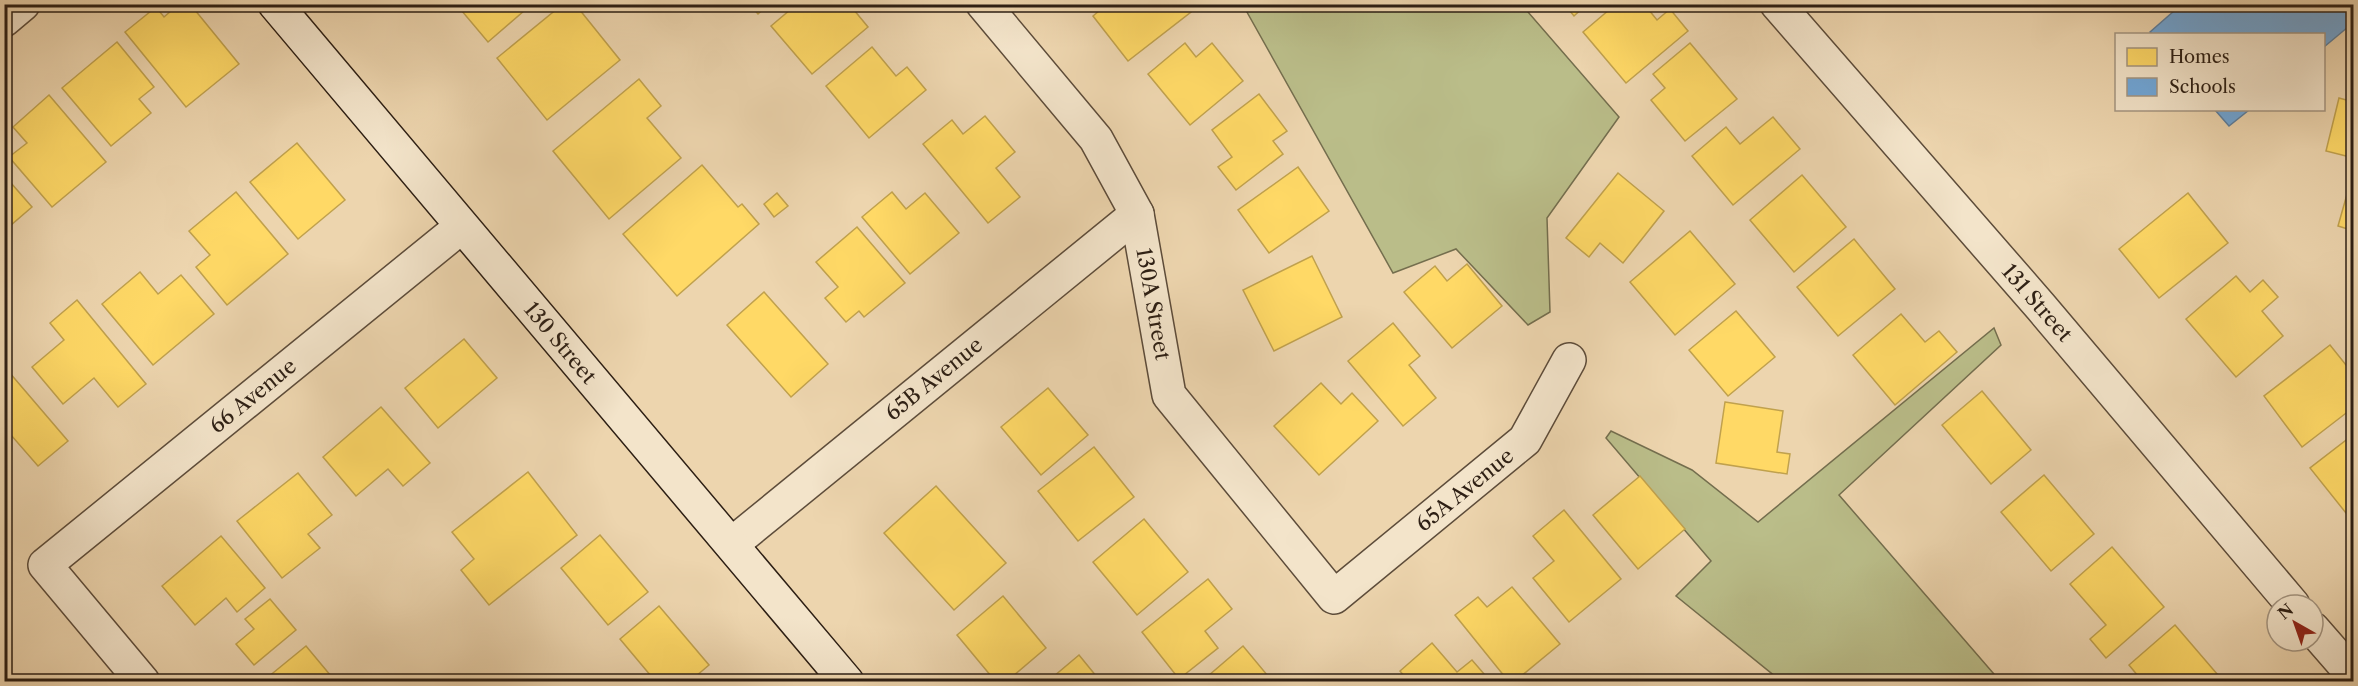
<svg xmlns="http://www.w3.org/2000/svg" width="2358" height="686" font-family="'Libre Caslon Text',serif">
<rect width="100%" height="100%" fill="#edd5ae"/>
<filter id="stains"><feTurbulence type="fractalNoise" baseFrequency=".00333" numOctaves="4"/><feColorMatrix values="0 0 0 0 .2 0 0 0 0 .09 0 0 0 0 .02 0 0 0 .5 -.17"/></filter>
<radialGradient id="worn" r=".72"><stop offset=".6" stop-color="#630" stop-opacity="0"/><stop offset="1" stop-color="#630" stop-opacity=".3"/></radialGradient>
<g fill="#babd89" stroke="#746e4e" stroke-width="1.5">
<path d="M1243,5h279l97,112 -72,101 3,94 -22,13 -72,-76 -63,24z"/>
<path d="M1994,328l7,17 -162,150 161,186h-219l-105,-85 35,-35 -105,-123 5,-7 81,39 66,52z"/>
</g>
<g fill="#ffd966" stroke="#c0a14d" stroke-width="1.5">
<path d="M179,4h11l49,60 -53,43 -61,-75 31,-25 8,10z"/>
<path d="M456,4h76l-44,38z"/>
<path d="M563,4h12l45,56 -73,60 -50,-62z"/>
<path d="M749,4h20l-11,10z"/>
<path d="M797,4h52l19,23 -56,47 -41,-48z"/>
<path d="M1107,4h78l6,8 -63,49 -35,-45z"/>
<path d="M1564,4h23l-13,12z"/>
<path d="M1616,4h28l13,16 13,-11 18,22 -62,52 -43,-51z"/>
<path d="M117,42l37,45 -15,12 12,14 -40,33 -49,-58z"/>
<path d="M1185,43l11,14 16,-14 31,38 -53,44 -42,-51z"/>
<path d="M1690,43l47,56 -52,42 -34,-41 14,-12 -12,-14z"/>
<path d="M872,47l24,29 11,-9 19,23 -57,48 -43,-52z"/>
<path d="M639,79l22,27 -14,12 34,40 -72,61 -56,-68z"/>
<path d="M1259,94l28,37 -14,10 10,13 -47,36 -18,-23 14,-10 -20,-27z"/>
<path d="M49,95l57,67 -54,45 -43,-50 18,-14 -14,-16z"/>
<path d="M2339,98l15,4v56l-28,-7z"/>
<path d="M985,116l30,36 -19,16 24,29 -32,26 -65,-79 29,-24 11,14z"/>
<path d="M1773,117l27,32 -67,56 -41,-49 34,-29 14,17z"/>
<path d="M297,143l48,57 -47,39 -48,-57z"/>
<path d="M702,165l36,42 4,-3 17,20 -82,72 -54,-62z"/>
<path d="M1298,167l31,44 -60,42 -31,-43z"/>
<path d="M1618,173l46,38 -41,52 -23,-20 -11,14 -23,-19z"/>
<path d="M2353,173h1v58l-16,-5z"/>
<path d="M4,175l28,32 -28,24z"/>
<path d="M1802,175l44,52 -52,45 -44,-52z"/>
<path d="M236,192l52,62 -61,51 -31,-38 14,-12 -21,-24z"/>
<path d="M892,192l14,17 19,-16 34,40 -49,41 -48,-57z"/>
<path d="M777,193l11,13 -14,11 -10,-13z"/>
<path d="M2188,193l40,50 -69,55 -40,-49z"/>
<path d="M857,227l48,56 -41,34 -5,-6 -13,11 -21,-24 13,-11 -22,-25z"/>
<path d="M1690,231l45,53 -60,51 -45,-53z"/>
<path d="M1854,239l41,50 -57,47 -41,-49z"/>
<path d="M1312,256l30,61 -68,34 -31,-61z"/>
<path d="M1467,264l35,42 -50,42 -48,-56 31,-26 12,15z"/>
<path d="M140,272l18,22 23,-19 33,39 -61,51 -51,-61z"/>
<path d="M2236,276l14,16 13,-12 15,17 -16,14 21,25 -47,41 -50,-58z"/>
<path d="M764,292l64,72 -37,33 -64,-72z"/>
<path d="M77,300l69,84 -28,23 -24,-29 -31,26 -31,-37 32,-27 -14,-17z"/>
<path d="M1736,311l39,46 -47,39 -39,-46z"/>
<path d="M1901,314l24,28 14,-11 18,21 -62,53 -42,-50z"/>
<path d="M1393,323l27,33 -11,9 27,33 -33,28 -55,-65z"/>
<path d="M464,339l33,39 -59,50 -33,-40z"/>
<path d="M2330,345l24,30v32l-52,40 -38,-51z"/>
<path d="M9,372l59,69 -30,25 -27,-31 -7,6v-65z"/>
<path d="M1321,383l20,21 11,-11 26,28 -59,54 -45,-49z"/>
<path d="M1048,388l40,47 -47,40 -40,-48z"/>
<path d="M1982,391l49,59 -40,34 -49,-59z"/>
<path d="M1725,402l58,9 -6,41 13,2 -3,20 -71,-11z"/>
<path d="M381,407l49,56 -27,23 -15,-17 -32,27 -33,-39z"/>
<path d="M2354,434v89l-44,-55z"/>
<path d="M1094,447l40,50 -56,44 -40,-50z"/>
<path d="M528,472l49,63 -88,70 -28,-35 13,-11 -22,-27z"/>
<path d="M298,473l34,42 -24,19 12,14 -38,30 -45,-57z"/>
<path d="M2044,475l50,59 -43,37 -50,-59z"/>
<path d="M1640,476l45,53 -47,40 -45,-54z"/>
<path d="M936,486l70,77 -52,47 -70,-77z"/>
<path d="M1564,510l57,69 -52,43 -36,-44 21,-17 -21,-25z"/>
<path d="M1144,519l44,53 -51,43 -44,-53z"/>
<path d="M600,535l48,57 -40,33 -47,-57z"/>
<path d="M221,536l44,52 -28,24 -11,-14 -31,27 -33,-39z"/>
<path d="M2112,547l52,60 -58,51 -16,-19 16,-14 -36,-41z"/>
<path d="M1208,579l24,30 -27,22 13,17 -39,31 -37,-47z"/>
<path d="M1512,587l48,57 -46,38h-5l-54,-67 23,-18 9,10z"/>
<path d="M1003,596l43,52 -40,34h-10l-39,-47z"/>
<path d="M270,599l26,31 -42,35 -18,-21 18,-15 -9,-10z"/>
<path d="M659,606l50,59 -20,17h-33l-36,-43z"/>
<path d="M2175,625l49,57h-81l-14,-17z"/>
<path d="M1432,643l25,29 15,-12 19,22h-82l-9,-11z"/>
<path d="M306,646l30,36h-64l-4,-5z"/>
<path d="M1243,646l30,36h-72z"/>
<path d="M1079,655l22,27h-54z"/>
</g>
<g fill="#6fa8dc" stroke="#5b7fa0" stroke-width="1.5">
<path d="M2182,4h172v18l-30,25v-13h-172l-2,-2z"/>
<path d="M2215,110h34l-20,16z"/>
</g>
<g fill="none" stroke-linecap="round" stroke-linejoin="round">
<defs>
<g id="street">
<path d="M983,4l113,135 41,75 32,181 165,202 191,-157 44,-80"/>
<path d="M1777,4l264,303 252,298"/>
<path d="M4,20l19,-16"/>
<path d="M732,544l405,-330"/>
<path d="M2313,629l41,47"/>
<path d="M143,682l-98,-117 416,-338"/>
</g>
<path id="secondary" d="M275,4l572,678"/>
</defs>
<use href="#street" stroke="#5d4c3a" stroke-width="36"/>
<use href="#secondary" stroke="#2d1f14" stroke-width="36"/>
<use href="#street" stroke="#f3e4ca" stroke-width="33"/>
<use href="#secondary" stroke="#f3e4ca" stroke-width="33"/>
</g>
<g text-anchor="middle" stroke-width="6" stroke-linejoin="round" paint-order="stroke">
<g font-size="21" fill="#2d1f14" stroke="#f3e4ca">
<text transform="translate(2037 303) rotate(49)" y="7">131 Street</text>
<text transform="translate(1153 304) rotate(80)" y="7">130A Street</text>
<text transform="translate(560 343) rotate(50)" y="7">130 Street</text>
<text transform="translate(934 379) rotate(-39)" y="7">65B Avenue</text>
<text transform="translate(253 396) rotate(-39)" y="7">66 Avenue</text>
<text transform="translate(1465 490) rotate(-39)" y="7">65A Avenue</text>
</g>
</g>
<rect width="2358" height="686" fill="none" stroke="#edd5ae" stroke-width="24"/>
<rect x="6" y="6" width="2346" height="674" fill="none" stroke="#2d1f14" stroke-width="3"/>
<rect x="12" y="12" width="2334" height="662" fill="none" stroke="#2d1f14" stroke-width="1.5"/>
<rect x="2115" y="33" width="210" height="78" fill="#f3e4ca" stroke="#a49581" stroke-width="1.5"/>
<rect x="2127" y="48" width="30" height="18" fill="#ffd966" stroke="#a49581" stroke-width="1.5"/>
<text x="2169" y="63" font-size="18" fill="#2d1f14">Homes</text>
<rect x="2127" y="78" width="30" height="18" fill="#6fa8dc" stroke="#a49581" stroke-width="1.5"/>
<text x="2169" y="93" font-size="18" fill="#2d1f14">Schools</text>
<g transform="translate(2295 623) rotate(320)"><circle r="28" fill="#f3e4ca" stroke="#a49581" stroke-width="1.5"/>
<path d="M0-4.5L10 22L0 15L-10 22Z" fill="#8f2418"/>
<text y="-9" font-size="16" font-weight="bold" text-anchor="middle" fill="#2d1f14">N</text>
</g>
<rect width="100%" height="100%" filter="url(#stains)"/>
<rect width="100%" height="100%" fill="url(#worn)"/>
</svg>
